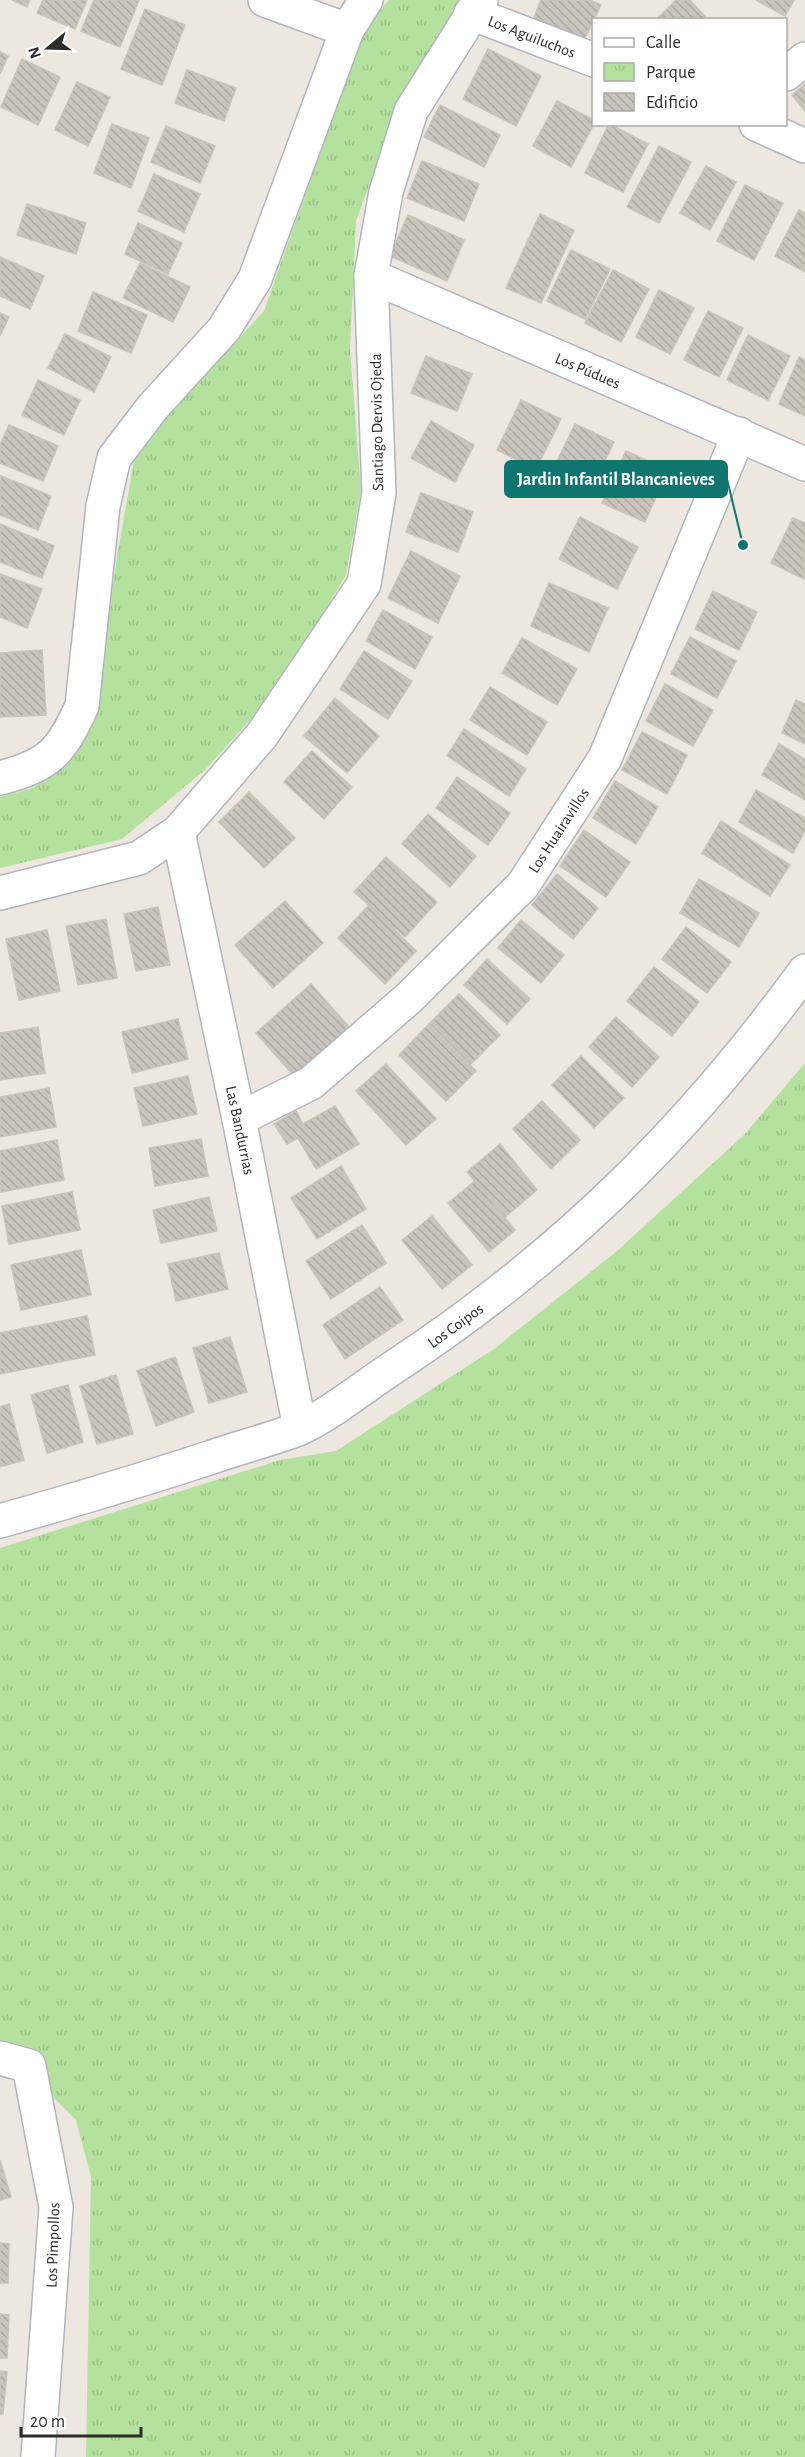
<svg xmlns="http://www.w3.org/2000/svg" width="805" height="2457" font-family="'Alegreya Sans',sans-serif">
<defs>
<pattern id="park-tufts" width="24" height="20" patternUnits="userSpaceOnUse" patternTransform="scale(1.5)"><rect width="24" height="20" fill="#b5e19e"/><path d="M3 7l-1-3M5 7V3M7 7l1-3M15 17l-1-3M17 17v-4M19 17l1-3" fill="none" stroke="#9cc188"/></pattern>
<pattern id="building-back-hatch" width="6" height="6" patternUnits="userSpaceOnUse" patternTransform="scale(1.5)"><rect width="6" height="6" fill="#c9c5bd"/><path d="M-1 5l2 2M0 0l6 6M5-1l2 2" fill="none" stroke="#ada9a3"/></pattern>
</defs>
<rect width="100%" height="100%" fill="#ede7df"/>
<g fill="url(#park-tufts)">
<path d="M389,0h70l-62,108 -41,113 -6,128 11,142 -15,84 -68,114 -72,80 -84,70 -122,29v-71l30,-8 17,-9 20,-18 31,-70 19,-135 19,-108 128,-138 100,-282z"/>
<path d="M805,1063v1394h-719l5,-280 -15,-57 -76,-76v-496l280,-88 56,-9 158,-102 123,-98 127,-116z"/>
</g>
<g fill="url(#building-back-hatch)" stroke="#c9c3b9" stroke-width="1.5">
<path d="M12,0h18l-3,7z"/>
<path d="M43,0h44l-12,29 -38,-16z"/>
<path d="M94,0h45l-19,47 -39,-16z"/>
<path d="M541,0h49l11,5 -17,35 -50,-23z"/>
<path d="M676,0h14l18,20h-52z"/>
<path d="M756,0h38l-9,16z"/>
<path d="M145,9l40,16 -23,60 -41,-16z"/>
<path d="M488,49l53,27 -25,50 -53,-27z"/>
<path d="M0,52l8,4 -8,18z"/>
<path d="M22,59l38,18 -22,48 -37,-18z"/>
<path d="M187,70l49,18 -12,33 -49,-18z"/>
<path d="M77,82l33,15 -22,49 -33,-16z"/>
<path d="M805,84v27l-13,-16z"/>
<path d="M557,101l37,19v4l-23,43 -38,-21z"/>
<path d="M440,105l60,30 -16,32 -60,-30z"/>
<path d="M112,124l37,14 -18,50 -37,-15z"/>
<path d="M609,124l39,20 -25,48 -38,-19z"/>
<path d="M166,126l49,20 -15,37 -49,-21z"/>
<path d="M659,146l32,16 -32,61 -32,-16z"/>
<path d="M422,161l57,23 -15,37 -57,-23z"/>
<path d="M706,166l30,16 -26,48 -30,-17z"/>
<path d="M154,174l46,20 -16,38 -46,-21z"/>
<path d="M745,185l38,18 -29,57 -37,-19z"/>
<path d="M27,204l59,19 -10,31 -59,-19z"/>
<path d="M799,210l6,3v59l-30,-16z"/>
<path d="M540,214l34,16 -33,73 -35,-15z"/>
<path d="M408,215l56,25 -17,41 -57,-25z"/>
<path d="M138,223l44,20 -14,31 -43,-20z"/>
<path d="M571,250l39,19 -25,50 -38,-18z"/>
<path d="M0,257l44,19 -14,33 -30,-13z"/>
<path d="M140,263l50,24 -17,35 -50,-24z"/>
<path d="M613,270l36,19 -28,53 -36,-19z"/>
<path d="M659,290l35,18 -24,46 -34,-17z"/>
<path d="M93,292l54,23 -16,38 -53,-22z"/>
<path d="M708,311l35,17 -24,49 -35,-17z"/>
<path d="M0,313l9,4 -9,19z"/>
<path d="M65,334l46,23 -17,35 -46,-24z"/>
<path d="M748,335l42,21 -22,44 -41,-20z"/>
<path d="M426,356l46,18 -15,37 -46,-18z"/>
<path d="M799,357l6,3v56l-26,-12z"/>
<path d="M38,380l42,20 -16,35 -42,-20z"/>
<path d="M521,400l40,19 -25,50 -39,-19z"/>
<path d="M431,421l43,24 -19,37 -44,-24z"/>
<path d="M575,424l39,18 -25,52 -39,-18z"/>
<path d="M9,425l49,21 -15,35 -43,-18v-18z"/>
<path d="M626,451l42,19 -23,52 -43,-19z"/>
<path d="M1,476l50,20 -13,34 -38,-15z"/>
<path d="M421,493l52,19 -15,40 -52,-20z"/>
<path d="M580,517l58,30 -21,42 -58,-30z"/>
<path d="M793,518l12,5 -1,56 -33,-16z"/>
<path d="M0,524l54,22 -12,32 -42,-16z"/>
<path d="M411,551l49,25 -22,47 -50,-25z"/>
<path d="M0,574l42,15 -15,39 -27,-11z"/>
<path d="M549,583l59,25 -19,44 -58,-26z"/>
<path d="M713,591l44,21 -18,38 -44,-21z"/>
<path d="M383,610l49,27 -17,32 -49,-28z"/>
<path d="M690,637l46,24 -19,37 -46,-24z"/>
<path d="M522,638l55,31 -20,36 -55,-32z"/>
<path d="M42,650l4,65 -46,2v-64z"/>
<path d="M364,651l48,30 -24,38 -48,-30z"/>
<path d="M665,684l48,26 -20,36 -47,-25z"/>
<path d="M490,687l57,35 -20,33 -57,-35z"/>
<path d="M335,698l44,38 -32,37 -43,-37z"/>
<path d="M796,700l9,4v40l-23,-11z"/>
<path d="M464,729l62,40 -17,27 -62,-40z"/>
<path d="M642,732l45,23 -20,39 -45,-24z"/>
<path d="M779,744l26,15v41l-43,-25z"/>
<path d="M312,751l40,36 -28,32 -40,-37z"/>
<path d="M457,777l53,36 -22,32 -52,-37z"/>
<path d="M615,781l43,26 -22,37 -43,-26z"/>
<path d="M756,790l49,28v13l-12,22 -54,-31z"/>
<path d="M249,792l46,46 -31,30 -45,-46z"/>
<path d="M428,814l48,42 -26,31 -48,-43z"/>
<path d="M721,821l69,44 -20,31 -68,-43z"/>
<path d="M584,830l46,32 -24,35 -46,-31z"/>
<path d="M386,857l51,45 -32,35 -51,-45z"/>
<path d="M557,874l41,34 -25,31 -41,-34z"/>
<path d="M699,879l60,34 -20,34 -59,-34z"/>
<path d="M285,901l38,42 -50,45 -38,-43z"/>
<path d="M369,905l47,46 -31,33 -47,-46z"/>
<path d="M158,907l12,58 -34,6 -12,-57z"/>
<path d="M106,919l11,59 -39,7 -12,-59z"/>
<path d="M521,920l43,35 -23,28 -43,-35z"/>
<path d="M686,927l45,35 -24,31 -45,-34z"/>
<path d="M47,930l13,61 -41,9 -13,-61z"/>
<path d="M487,959l43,40 -23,25 -43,-39z"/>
<path d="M654,967l45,35 -27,34 -45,-35z"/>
<path d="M311,984l38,43 -55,49 -38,-43z"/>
<path d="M459,994l41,41 -30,30 -41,-41z"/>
<path d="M616,1017l43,40 -27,30 -43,-40z"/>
<path d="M178,1019l10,40 -56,14 -10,-41z"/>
<path d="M429,1024l47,47 -30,30 -47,-46z"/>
<path d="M38,1027l7,46 -45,7v-47z"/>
<path d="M581,1056l43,42 -30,30 -42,-43z"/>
<path d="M386,1064l50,55 -30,26 -50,-54z"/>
<path d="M188,1076l9,38 -54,12 -9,-38z"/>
<path d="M49,1088l7,39 -56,10v-40z"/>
<path d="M542,1101l38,39 -29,29 -38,-40z"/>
<path d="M335,1106l24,38 -43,25 -18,-31 -11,6 -13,-20 22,-13 7,13z"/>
<path d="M201,1139l7,37 -53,10 -6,-38z"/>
<path d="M57,1140l7,40 -63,12 -1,-41z"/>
<path d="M500,1144l37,46 -32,27 -38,-45z"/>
<path d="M341,1166l25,43 -49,30 -26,-41z"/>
<path d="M475,1181l40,49 -26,22 -41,-49z"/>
<path d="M72,1192l8,38 -71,14 -7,-38z"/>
<path d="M209,1197l8,34 -56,12 -8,-33z"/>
<path d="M432,1216l40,49 -30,24 -40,-49z"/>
<path d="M362,1225l24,38 -55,36 -25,-38z"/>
<path d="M81,1250l10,45 -70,15 -10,-45z"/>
<path d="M219,1253l9,36 -52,12 -8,-37z"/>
<path d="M380,1287l23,33 -58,39 -22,-34z"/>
<path d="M87,1316l8,39 -95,19v-41z"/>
<path d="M230,1337l17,55 -38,11 -16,-55z"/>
<path d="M175,1357l19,55 -38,14 -19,-55z"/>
<path d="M116,1375l17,59 -36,10 -17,-58z"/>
<path d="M68,1385l15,57 -36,11 -16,-58z"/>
<path d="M9,1404l15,56 -24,7v-60z"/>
<path d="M0,2160l11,37 -11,3z"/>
<path d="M0,2243l9,1 -1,39h-8z"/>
<path d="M0,2314l9,1 -2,43h-7z"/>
<path d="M0,2371l7,1 -4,42h-3z"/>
</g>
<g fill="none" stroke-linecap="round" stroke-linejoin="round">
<defs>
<g id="street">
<path d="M265,0l82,30"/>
<path d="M471,13l123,47"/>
<path d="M786,74l19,-15"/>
<path d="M756,124l49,22"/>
<path d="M371,276l434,188"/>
<path d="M0,778c50,-13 61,-26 82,-72l21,-200 11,-48 38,-50 72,-79 31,-50 92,-249 19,-30"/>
<path d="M178,832l61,287 61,309"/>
<path d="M0,893l139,-35 39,-26 84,-97 102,-151 15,-91 -8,-217 15,-84 25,-81 70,-111"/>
<path d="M239,1119l72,-36 99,-86 113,-112 82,-127 134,-324"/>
<path d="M0,1521c71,-20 142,-41 212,-64 28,-10 58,-17 86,-28 27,-11 67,-43 93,-60 168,-110 296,-236 414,-398"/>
<path d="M0,2058l29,8 27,141 -18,250"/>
</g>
</defs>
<use href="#street" stroke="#b2b5bf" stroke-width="36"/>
<use href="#street" stroke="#fff" stroke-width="33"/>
</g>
<g text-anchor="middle" stroke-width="4.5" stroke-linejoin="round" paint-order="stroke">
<g font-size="16" fill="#2c2c2c" stroke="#fff">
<text transform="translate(532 36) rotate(21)" y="6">Los Aguiluchos</text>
<text transform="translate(588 370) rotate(23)" y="6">Los Púdues</text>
<text transform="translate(376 422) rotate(-91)" y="6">Santiago Dervis Ojeda</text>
<text transform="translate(558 830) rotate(-57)" y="6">Los Huairavillos</text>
<text transform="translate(241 1130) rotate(78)" y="6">Las Bandurrias</text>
<text transform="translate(455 1325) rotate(-36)" y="6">Los Coipos</text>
<text transform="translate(52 2245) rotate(-88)" y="6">Los Pimpollos</text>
</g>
</g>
<path fill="none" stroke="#0f766e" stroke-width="2" d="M743 545L727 479"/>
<circle fill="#0f766e" stroke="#fff" stroke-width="2" cx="743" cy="545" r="6"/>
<rect fill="#0f766e" stroke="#0f766e" stroke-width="2" x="505" y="461" width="222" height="36" rx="6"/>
<g font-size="18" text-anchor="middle" font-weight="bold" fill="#fff">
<text x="616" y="485">Jardin Infantil Blancanieves</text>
</g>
<rect x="592" y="18" width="195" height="108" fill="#ffffff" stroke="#ababab" stroke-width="1.5"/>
<rect x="604" y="38" width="30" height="9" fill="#ffffff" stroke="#ababab" stroke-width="1.5"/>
<text x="646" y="48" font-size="18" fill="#2c2c2c">Calle</text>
<rect x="604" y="63" width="30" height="18" fill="url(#park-tufts)" stroke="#ababab" stroke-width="1.5"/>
<text x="646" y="78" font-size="18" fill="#2c2c2c">Parque</text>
<rect x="604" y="93" width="30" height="18" fill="url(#building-back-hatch)" stroke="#ababab" stroke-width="1.5"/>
<text x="646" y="108" font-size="18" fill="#2c2c2c">Edificio</text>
<g transform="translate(48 48) rotate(251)" stroke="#ffffff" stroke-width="4.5" paint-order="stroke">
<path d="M0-4.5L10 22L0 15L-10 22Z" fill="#2c2c2c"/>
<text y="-9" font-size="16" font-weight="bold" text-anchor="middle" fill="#2c2c2c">N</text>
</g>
<path d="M21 2427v9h120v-9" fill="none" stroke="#2c2c2c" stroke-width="3"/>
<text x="30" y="2427" font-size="18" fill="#2c2c2c" stroke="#ffffff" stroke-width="4.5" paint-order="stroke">20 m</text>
</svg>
